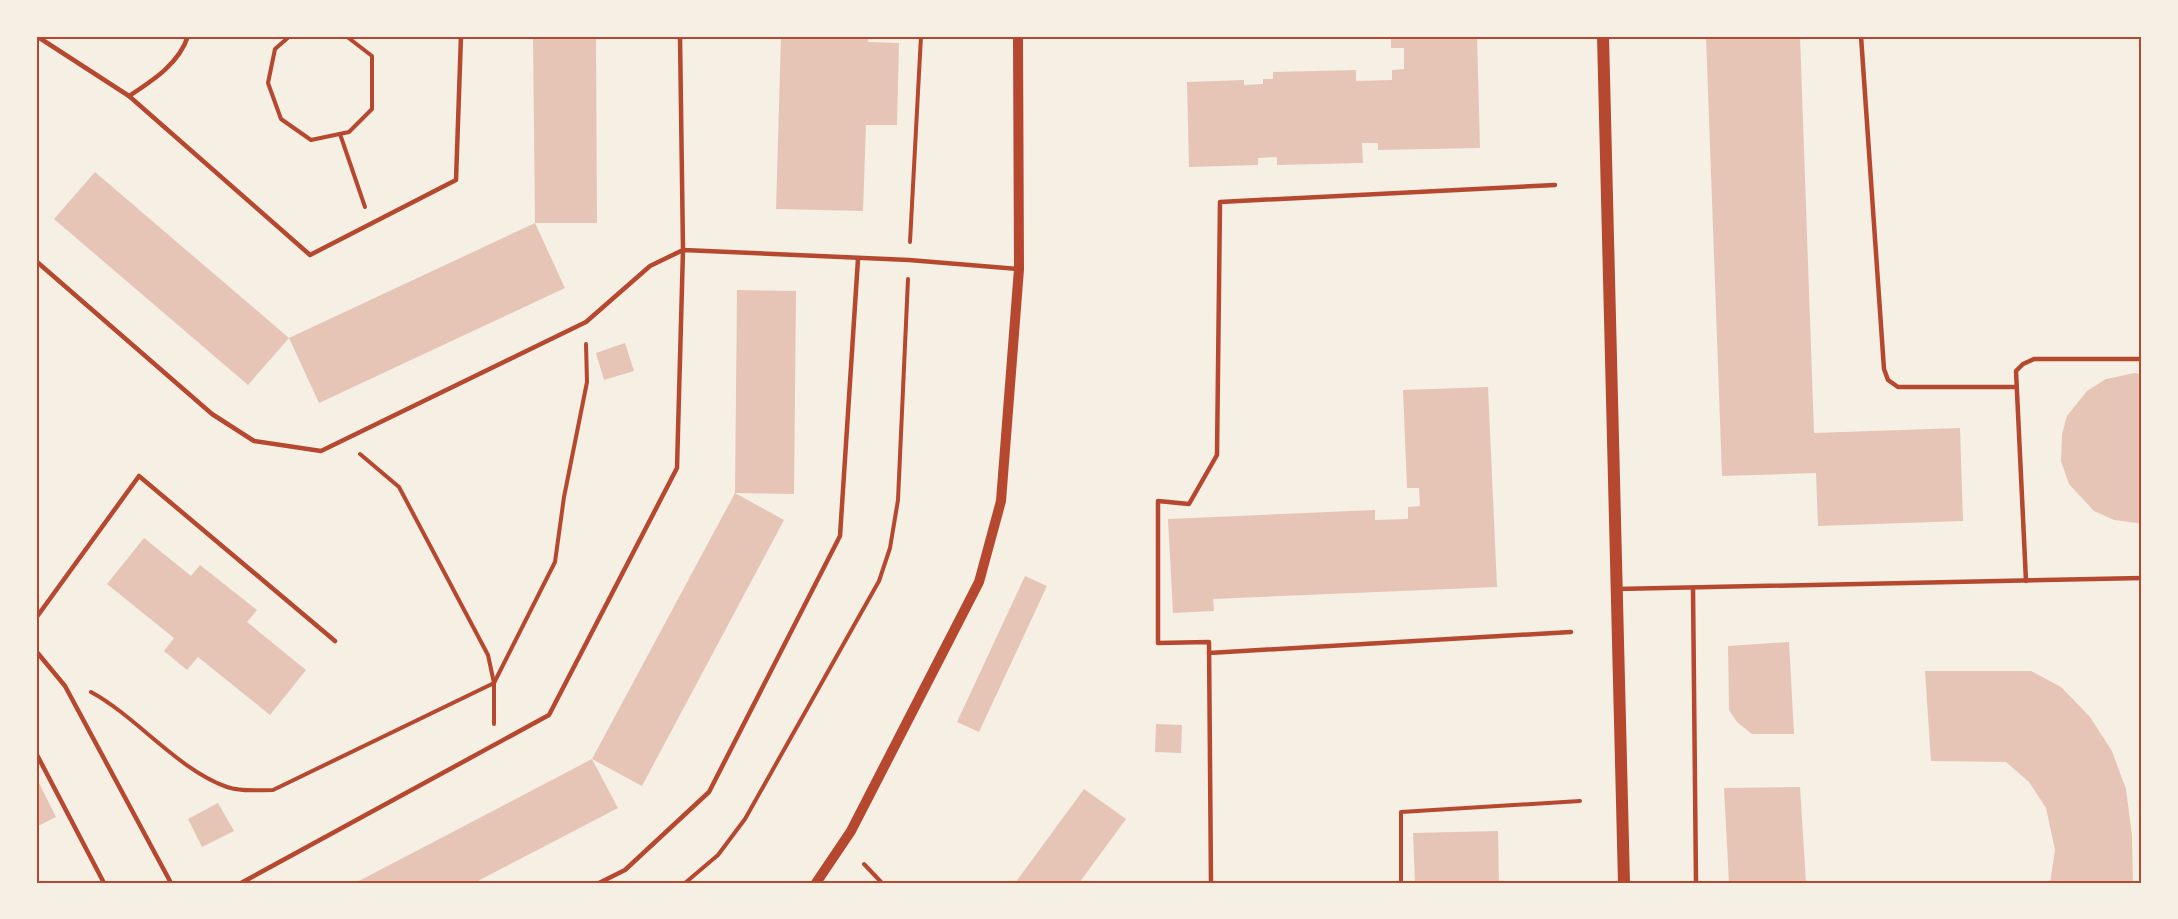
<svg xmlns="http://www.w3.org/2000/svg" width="2178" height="919" font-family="'IBM Plex Sans',sans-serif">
<rect width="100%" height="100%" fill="#f6efe4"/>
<g fill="#e6c5b7">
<path d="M533,36h63l1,187h-62z"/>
<path d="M781,36h87v6l31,1 -2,82h-31l-3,86 -87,-2z"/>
<path d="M1391,36h86l3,112 -102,2v-7h-16l1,20 -86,2v-8l-19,1v7l-69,2 -2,-85 57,-2v5l19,-1v-5h10v-7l83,-2v11l36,-1v-10l12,-1v-21h-13z"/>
<path d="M1706,36h94l14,397 146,-5 3,93 -145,5 -2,-53 -94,3z"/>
<path d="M95,172l194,166 246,-115 30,65 -246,115 -30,-65 -41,47 -194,-166z"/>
<path d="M737,290l59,1 -2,203 -59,-1z"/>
<path d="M625,343l9,28 -30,9 -8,-27z"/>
<path d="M2135,373l7,2v148h-5l-23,-3 -20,-9 -25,-27 -8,-23 1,-27 5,-18 20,-25 19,-12z"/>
<path d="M1488,387l9,200 -284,12 1,12 -41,2 -5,-94 207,-9v10l33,-1v-12l12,-1 -1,-18h-12l-4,-98z"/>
<path d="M735,493l49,27 -142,266 -50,-27z"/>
<path d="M144,538l47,38 9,-11 57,45 -10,12 59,48 -36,45 -72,-58 -11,13 -23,-19 10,-13 -67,-54z"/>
<path d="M1025,576l22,10 -68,146 -22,-10z"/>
<path d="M1789,642l5,92h-42l-15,-12 -8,-12 -1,-64z"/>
<path d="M1925,671h106l30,16 29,30 22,34 14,38 6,47 1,47h-83l5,-33 -9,-42 -17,-26 -23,-20 -75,-1z"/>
<path d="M1156,724l26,1 -1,28 -26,-1z"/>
<path d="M592,759l26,49 -144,75h-119z"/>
<path d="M36,777l20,40 -20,10z"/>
<path d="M1800,787l6,96h-77l-5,-95z"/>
<path d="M1084,789l42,30 -47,64h-64z"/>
<path d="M218,803l16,28 -32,16 -14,-28z"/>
<path d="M1498,831l1,52h-84l-2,-50z"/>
</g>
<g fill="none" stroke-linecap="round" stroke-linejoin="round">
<g stroke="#b5482f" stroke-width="4">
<path d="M290,36l-15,13 -7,34 13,36 30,21 38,-8 23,-23v-53l-26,-20"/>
<path d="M340,134l25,73"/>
<path d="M910,242l11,-206"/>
<path d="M360,454l39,33 89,168 6,28v41"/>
<path d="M91,692c46,25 86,77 136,95 15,5 31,3 46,3l221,-107 61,-121 9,-65 23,-115 -1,-38"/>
<path d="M864,864l18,19"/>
<path d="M685,883l33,-28 27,-36 134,-238 11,-33 8,-48 10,-221"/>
<path d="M1401,883v-71l179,-11"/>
</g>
<g stroke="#b5482f" stroke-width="4.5">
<path d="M1861,36l23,333 4,11 10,7h118"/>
<path d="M36,40l2,-3 91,59 181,159 146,-75 5,-144"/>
<path d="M129,96c23,-15 50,-32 59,-60"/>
<path d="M36,261l176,153 42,27 67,10 265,-129 64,-56 33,-16 226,10 110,9"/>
<path d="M2026,581l-10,-210 7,-7 11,-5h108"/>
<path d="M1693,588l3,295"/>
<path d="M1617,589l525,-11"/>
<path d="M36,618l103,-142 196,165"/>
<path d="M36,651l29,35 106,197"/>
<path d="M1209,653l362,-21"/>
<path d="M36,753l68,130"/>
<path d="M241,883l308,-168 128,-247 6,-218 -3,-214"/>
<path d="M599,883l26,-13 84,-78 131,-256 18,-277"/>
<path d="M1211,883l-2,-241 -51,1v-142l31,3 28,-49 3,-253 335,-17"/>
</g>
<path stroke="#b5482f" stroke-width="10" d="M816,883l35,-52 128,-249 22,-81 18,-232 -1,-233"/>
<path stroke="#b5482f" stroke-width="12" d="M1603,36l21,847"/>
</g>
<rect width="2178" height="919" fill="none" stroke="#f6efe4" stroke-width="75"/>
<rect x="38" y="38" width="2102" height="844" fill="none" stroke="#b5482f" stroke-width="2"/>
</svg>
